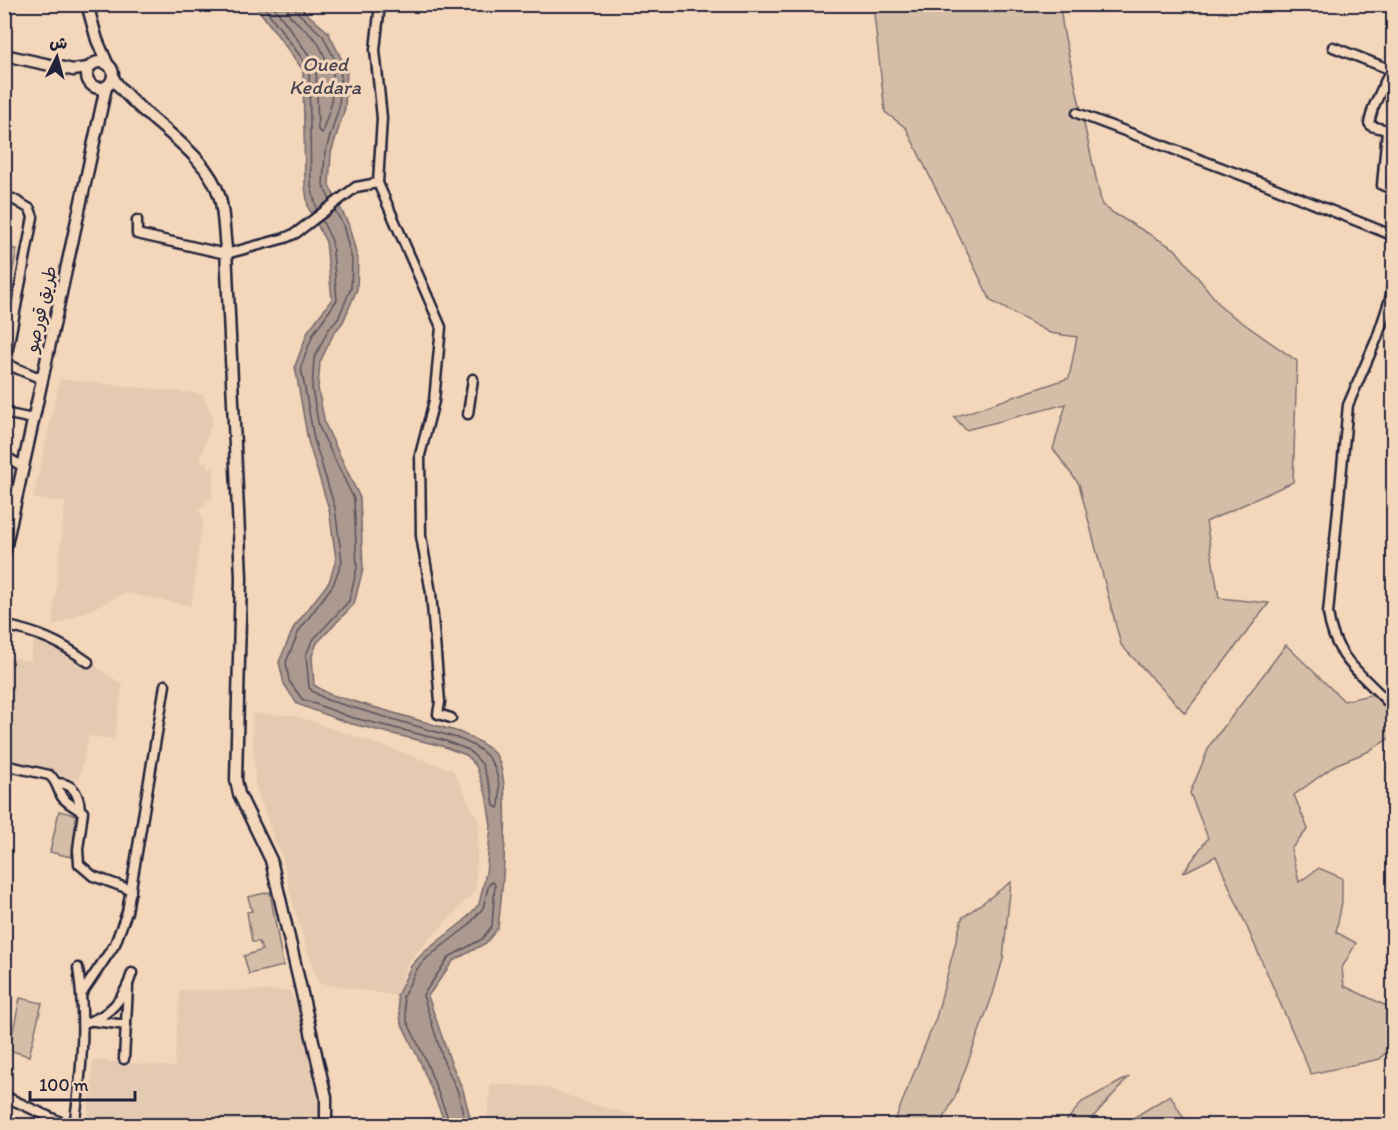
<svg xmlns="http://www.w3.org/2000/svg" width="1398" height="1130" font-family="Itim,'Playpen Sans Arabic',sans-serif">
<rect width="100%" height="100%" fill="#f4d7ba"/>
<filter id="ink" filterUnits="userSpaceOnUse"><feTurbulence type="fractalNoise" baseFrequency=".0167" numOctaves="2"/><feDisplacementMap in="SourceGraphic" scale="12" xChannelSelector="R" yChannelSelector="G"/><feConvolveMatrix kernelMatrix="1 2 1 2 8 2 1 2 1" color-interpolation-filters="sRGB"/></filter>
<g filter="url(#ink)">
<g fill="#e4cab1">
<path d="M60,379l143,15 10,23 -13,44 7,1v6l8,1 -3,31 -6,-1 -1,8h-7l5,12 -12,87 -65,-13 -74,34 13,-125 -32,-3z"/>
<path d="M36,632l41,21 46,32 -9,54 -25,-3 -10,44 -74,-17v-108l25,6z"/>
<path d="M252,713l44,3 157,54 26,52 -4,69 -67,71 -11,34 -79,-13 -24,-74 -12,-55 -8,-15 -19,-55z"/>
<path d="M180,990l111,1 30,93 -3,41 -227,1 -4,-4 6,-62 81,7z"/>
<path d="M490,1084l55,3 43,16 56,15 -3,8 -154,-1z"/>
</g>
<g fill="#d6bda7" stroke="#7c7071" stroke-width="1.5">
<path d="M873,5h187l3,24 39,176 13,9 60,35 48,60 74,52 -4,121 -87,40 13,76 50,5 -84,110 -64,-68 -42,-161 -26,-35 13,-45 -100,26 -12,-13 115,-39 8,-41 -27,-4 -59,-32 -85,-173 -21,-16z"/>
<path d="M5,247l12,2 -12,61 -1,-63z"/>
<path d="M1286,645l58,56 34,-8 15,21v22l-26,16 -30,12 -43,31 14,34 -17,20 8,33 20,-14 23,10v24l-6,30 20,11 -14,25 2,18 49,23 -1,35 -12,15 -69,15 -95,-218 -33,17 25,-35 -18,-45 20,-48z"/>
<path d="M59,811l21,5 -9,41 -21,-5z"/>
<path d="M1011,882l-8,77 -10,35 -38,103 -15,28h-47l43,-107 26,-100z"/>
<path d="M270,892l13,74 -34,8 -5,-18 18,-6 -3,-8h-7l-5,-30 5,-1 -4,-14z"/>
<path d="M20,998l22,5 -13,53 -20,-6z"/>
<path d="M1129,1077l-36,40 -1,8h-29l19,-23z"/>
<path d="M1170,1095l18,30h-66z"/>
</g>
<path fill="#ac998f" stroke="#75696d" stroke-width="1.5" d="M255,5h42l31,27 19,38 -2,38 -14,45 -2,32 19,38 10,36 -1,30 -14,33 -9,11 -14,29 -2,26 7,36 35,74 3,71 -9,35 -37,39 -5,13 2,29 15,9 130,38c13,6 26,11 36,22 19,23 7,141 3,174l-12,15 -33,18 -25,35 22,64 13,30 9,35h-26l-25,-61 -20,-42 -4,-26 14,-30 12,-13 41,-32 15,-17 7,-31 5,-47 -5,-32 -6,-17 -4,-11 -10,-11 -24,-9 -94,-23 -51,-19 -13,-20 -5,-22 15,-35 35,-45 7,-22 -7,-51 -21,-68 -13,-75 13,-35 24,-32 -6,-57 -18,-35 -3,-21 -2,-116z"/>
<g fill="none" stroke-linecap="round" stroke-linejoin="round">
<g stroke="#59525d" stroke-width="1.5">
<path d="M262,4l47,64 2,118 6,24"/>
<path d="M272,4l44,61 2,65 4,3 9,-28 2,-32 -16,-32 -27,-25 -4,-12"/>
<path d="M294,4l2,7 27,25 18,36 -2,35 -14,46 -2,32 7,15"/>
<path d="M322,220l10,21 5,59 -24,34 -12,33 13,72 21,69 7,53 -9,24 -34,46 -13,31 3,19 13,18 48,18 93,23 26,10 13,14 10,28 2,14 4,2c3,-7 2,-15 1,-23 -4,-28 -17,-37 -42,-47l-130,-38 -15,-9 -3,-4 -3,-32 6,-14 37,-40 8,-33 -3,-69 -35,-72 -7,-38 2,-30 14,-29 10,-11 13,-31 1,-28 -9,-35 -8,-15"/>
<path d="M451,1126l-25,-65 -19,-40 -4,-24 14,-28 10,-11 41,-32 15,-18 6,-24 4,-2 2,3 -3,41 -10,13 -33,18 -26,38 21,67 14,30 8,34"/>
</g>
<defs>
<g id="minor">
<path d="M380,4l-5,46 7,68 -4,65 63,144 -7,74 -14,54 1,81 10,57 9,109 -2,12 13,4"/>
<path d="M1333,47l61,24"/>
<path d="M1391,69l-18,39 -4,15 2,3 16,4 -5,55 12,5"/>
<path d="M1077,113l188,71 129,52"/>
<path d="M13,199l17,10 3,8 -27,142 5,7 31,13"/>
<path d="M137,220v14l89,20 59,-16 11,-5 60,-46 22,-4"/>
<path d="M1394,277l-4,22 -13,39 -29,67 -20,208c7,49 36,61 66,96"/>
<path d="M4,413l29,6"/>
<path d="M468,414l5,-35"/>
<path d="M4,456l20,11"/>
<path d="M4,625c35,8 55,16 84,37"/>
<path d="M4,765l45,10c8,5 8,14 13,22 6,7 13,10 21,15l-5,37 1,15 14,12 33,12 5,4"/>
<path d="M56,783c18,0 23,11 24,27"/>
<path d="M82,993l33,-49 12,-32 38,-227"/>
<path d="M94,1021l32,4"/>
<path d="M83,1023c26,-5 42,-26 49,-50"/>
<path d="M124,1059l4,-72"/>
<path d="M4,1096l65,30"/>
<path d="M74,1126c8,-53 12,-105 4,-158"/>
</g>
<g id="major">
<path d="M87,4l10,36 10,23"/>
<path d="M4,55l69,15 15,-2"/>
<circle cx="100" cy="75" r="13"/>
<path d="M113,78c27,41 93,70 107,120 4,16 4,34 6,51l15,328 -5,203 3,14 32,66 55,237v29"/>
<path d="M4,554l102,-467"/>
</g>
</defs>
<use href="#minor" stroke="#22223b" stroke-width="13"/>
<use href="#major" stroke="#22223b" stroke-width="15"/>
<use href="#minor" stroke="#f4d7ba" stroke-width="8"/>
<use href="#major" stroke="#f4d7ba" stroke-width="10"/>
</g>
</g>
<g text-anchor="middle" stroke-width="6" stroke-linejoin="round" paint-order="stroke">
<g font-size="18" fill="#22223b" stroke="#f4d7ba">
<text transform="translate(41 309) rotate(-77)" y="6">طريق قورصو</text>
</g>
<g font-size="20" font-style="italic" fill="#4b4654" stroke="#f4d7ba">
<text x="325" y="71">Oued<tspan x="325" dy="23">Keddara</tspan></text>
</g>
</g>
<rect width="1398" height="1130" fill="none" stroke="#f4d7ba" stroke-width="24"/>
<rect x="12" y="12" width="1374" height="1106" fill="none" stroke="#22223b" stroke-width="2" filter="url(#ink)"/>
<g transform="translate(57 57) rotate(6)" stroke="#f4d7ba" stroke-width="4.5" paint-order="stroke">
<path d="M0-4.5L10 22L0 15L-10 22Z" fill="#22223b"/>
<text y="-9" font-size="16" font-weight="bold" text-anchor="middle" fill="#22223b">ش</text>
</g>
<path d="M30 1091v9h105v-9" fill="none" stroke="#22223b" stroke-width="3"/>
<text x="39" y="1091" font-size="18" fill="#22223b" stroke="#f4d7ba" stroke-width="4.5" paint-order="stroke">100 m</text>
</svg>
